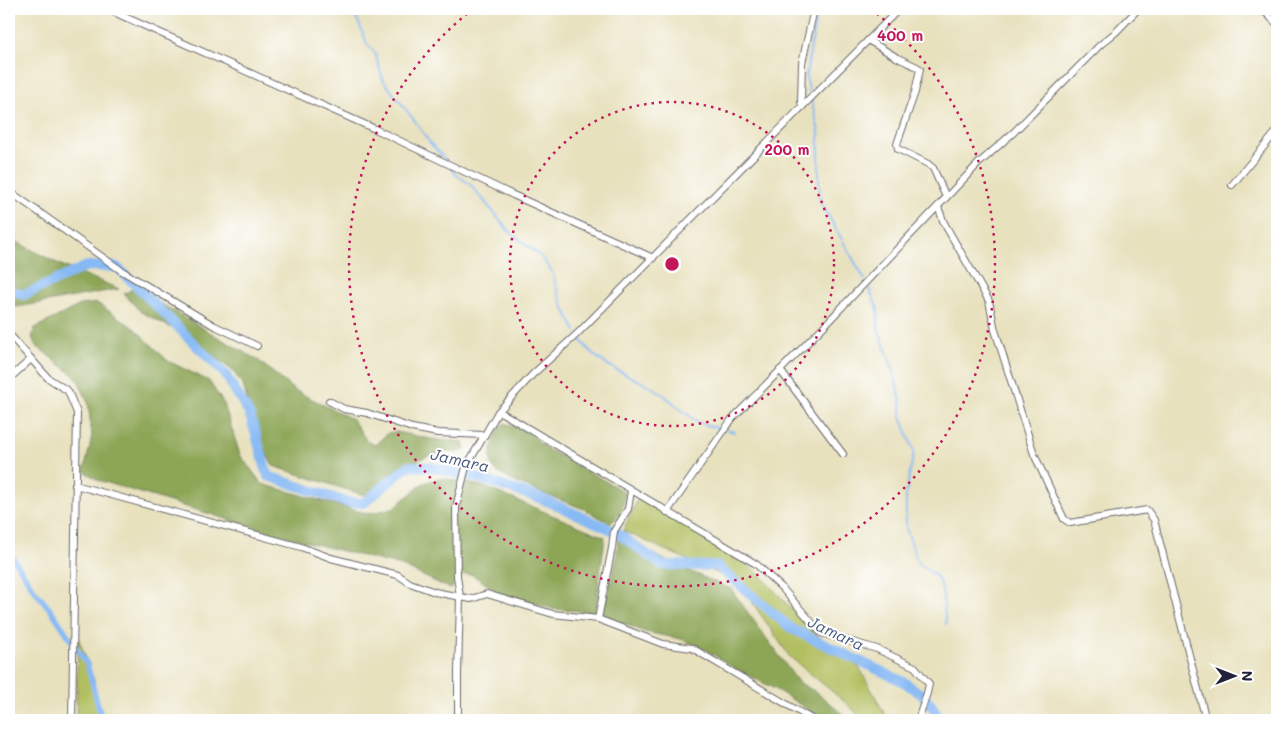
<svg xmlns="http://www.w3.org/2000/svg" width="1286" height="729" font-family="Mali,sans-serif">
<rect width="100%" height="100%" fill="#fff"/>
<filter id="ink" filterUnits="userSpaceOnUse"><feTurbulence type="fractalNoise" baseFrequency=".02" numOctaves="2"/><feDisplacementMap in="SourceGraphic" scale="10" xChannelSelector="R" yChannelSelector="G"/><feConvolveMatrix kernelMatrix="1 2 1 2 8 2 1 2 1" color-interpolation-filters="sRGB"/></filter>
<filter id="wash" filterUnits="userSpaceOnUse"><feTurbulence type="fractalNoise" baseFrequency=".0096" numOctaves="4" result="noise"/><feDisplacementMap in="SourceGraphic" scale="20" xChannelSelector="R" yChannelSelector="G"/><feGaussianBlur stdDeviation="1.12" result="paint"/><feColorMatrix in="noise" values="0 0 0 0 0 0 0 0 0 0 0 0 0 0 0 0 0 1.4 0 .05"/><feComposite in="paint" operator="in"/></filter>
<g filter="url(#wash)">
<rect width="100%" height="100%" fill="#e8e1be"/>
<g fill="#b2bf61" stroke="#6a704e">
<path d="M638,498l94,56 25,18 54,58 48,37 29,53h-25l-18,-18 -55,-45 -51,-74 -116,-52z"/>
<path d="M78,637l16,43 3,23 5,17h-26z"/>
</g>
<g fill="#8da657" stroke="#586449">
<path d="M9,238l52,27 58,24c-37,6 -73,14 -110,19z"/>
<path d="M134,288l125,73 35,29 58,29 15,22 8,4 13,-12 8,-1 35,7 32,3 2,8c-10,4 -18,1 -27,3 -26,6 -49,25 -68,44l-97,-31 -16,-31 -14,-50 -10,-14 -44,-34 -48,-25 -17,-18z"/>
<path d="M97,303l37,25 34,33 41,20 15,23 16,51 22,29 107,30 26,-7 27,-23 17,-6 8,1 35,7 123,51 -10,75 -41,-3 -54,-16 -29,-19 -9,1 -11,14 -49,-23 -123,-31 -181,-55 -14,-9 8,-34 -4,-35 -11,-24 -42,-33 -3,-8 3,-9 45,-23z"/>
<path d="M504,423l23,9 22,18 76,42c-1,13 -3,24 -15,31 -8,-4 -16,-9 -24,-13 -17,-8 -83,-29 -92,-41 -8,-11 1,-37 10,-46z"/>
<path d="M618,538l64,30 49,21 67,93 18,10 34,28h-25l-50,-31 -39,-20 -30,-19 -25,-11 -36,-7 -43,-17 15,-57z"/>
</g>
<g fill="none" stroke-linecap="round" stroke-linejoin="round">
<g stroke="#87b9f4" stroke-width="2">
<path d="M348,9l10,12 9,23 8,9 8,27 34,44 13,19 16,17"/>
<path d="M810,95l-4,-19 10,-60"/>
<path d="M811,100l8,32v52l2,19 44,77"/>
<path d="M451,168l4,6 15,10 40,48 31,25 7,9 5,8 4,16 8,21 11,20"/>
<path d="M867,284l11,25v20l15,40 8,33v14l13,36 -8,40v36l12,35 19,14 5,12 4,35"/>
<path d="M578,335c17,31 47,37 75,53 16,9 28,24 44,33 8,5 17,6 25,8"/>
<path d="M727,430l7,2"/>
</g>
<path stroke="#87b9f4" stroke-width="5.5" d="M9,552l25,38 19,23 34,51 15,56"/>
<path stroke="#87b9f4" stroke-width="10" d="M9,290l15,5 63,-29 30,1 108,107 25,41 18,61 78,26 18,1 44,-37 23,1 44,10 67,22 72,32 48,34 55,1 75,63 112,53 21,15 17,23"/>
</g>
</g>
<g filter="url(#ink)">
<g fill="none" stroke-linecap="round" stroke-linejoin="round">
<defs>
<g id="street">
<path d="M107,9l268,120 138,66 140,63"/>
<path d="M899,9l-323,326 -43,39 -35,38 6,2 252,150 26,24 39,45 56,16 38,18 14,17 -2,9 -9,27"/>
<path d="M1262,9l15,15"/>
<path d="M868,40l28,17 21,10 3,2 -5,23 -18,52 1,5 30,15 5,4 13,29"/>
<path d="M802,107l-1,-6 1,-38 12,-54"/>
<path d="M1232,185l45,-54"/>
<path d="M9,191l113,80 91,54 44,21"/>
<path d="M938,207l6,16 45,78 6,29 39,124 30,65 6,4 77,-13 7,10 52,200"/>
<path d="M9,334l39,44 20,13 9,22 -5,307"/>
<path d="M780,370l63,84"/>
<path d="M9,379l22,-20"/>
<path d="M329,401l15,8 23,4 45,15 26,5 46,2"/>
<path d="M75,485l226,62 30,11 67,17 12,8 25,9 36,7 16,-5 66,20 45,5 65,25 29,4 121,72"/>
<path d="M667,512l65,-93 92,-93 154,-162 36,-32 86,-87 16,-13 22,-23"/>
<path d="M598,619l14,-71 2,-17 14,-22 3,-18"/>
<path d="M458,720v-47l2,-76 -3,-21 -1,-69 10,-40 32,-55"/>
</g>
</defs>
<use href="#street" stroke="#676569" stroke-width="8"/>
<use href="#street" stroke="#fff" stroke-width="6"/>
</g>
</g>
<g fill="none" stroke="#c2185b" stroke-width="2.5" stroke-dasharray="2.5 5">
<circle cx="672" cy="264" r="162"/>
<path d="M871 9A323 323 0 1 1 473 9"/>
</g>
<g text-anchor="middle" stroke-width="4" stroke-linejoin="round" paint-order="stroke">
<g font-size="16" font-style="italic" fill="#45577c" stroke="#fff">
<text transform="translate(460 460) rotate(13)" y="6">Jamara</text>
<text transform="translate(836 633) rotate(25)" y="6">Jamara</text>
</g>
</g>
<circle cx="672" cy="264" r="8" fill="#c2185b" stroke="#fff" stroke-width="2.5"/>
<g font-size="15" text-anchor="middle" font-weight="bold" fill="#c2185b" stroke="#fff" stroke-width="4" stroke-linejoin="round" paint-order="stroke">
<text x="900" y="41">400 m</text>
<text x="787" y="155">200 m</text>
</g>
<rect width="1286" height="729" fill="none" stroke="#fff" stroke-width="30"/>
<g transform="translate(1234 676) rotate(90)" stroke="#ffffff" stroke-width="4" paint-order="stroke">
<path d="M0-4L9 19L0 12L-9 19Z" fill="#22223b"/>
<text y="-8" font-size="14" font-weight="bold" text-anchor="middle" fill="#22223b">N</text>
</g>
</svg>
